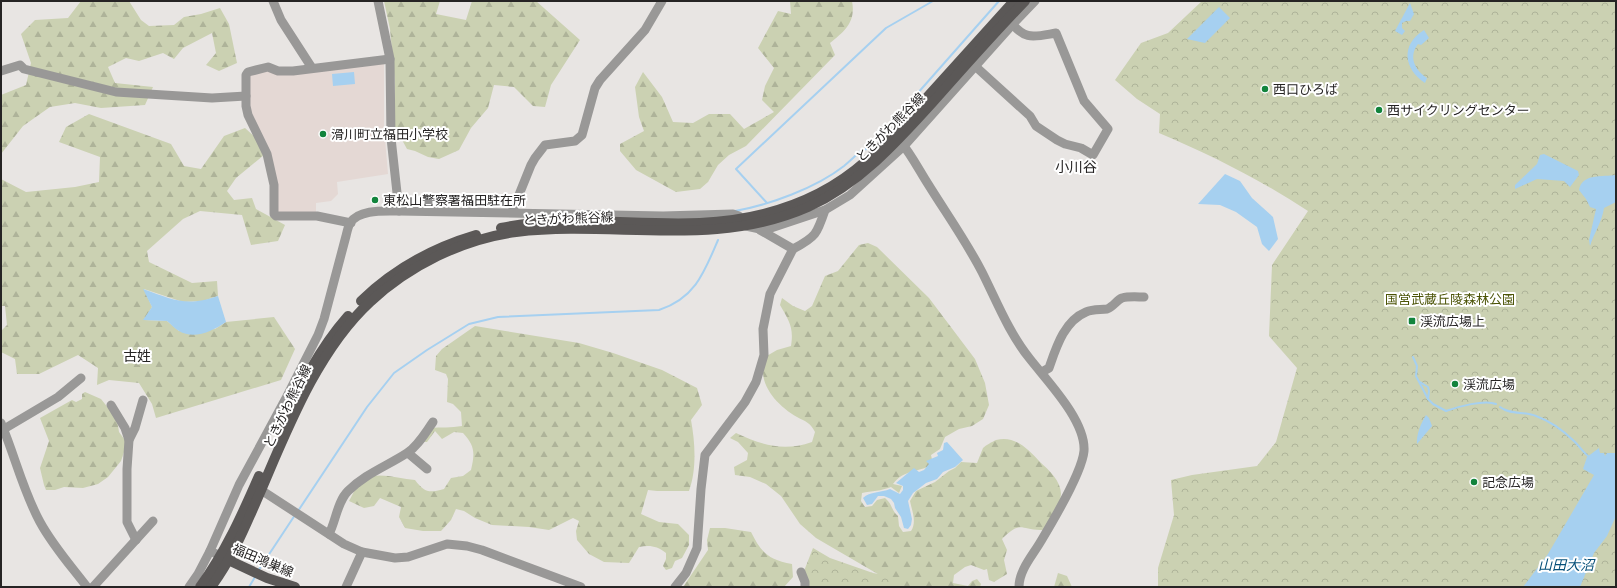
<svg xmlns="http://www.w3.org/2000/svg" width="1617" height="588" font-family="Montserrat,'Noto Sans JP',sans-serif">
<defs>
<pattern id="forest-firs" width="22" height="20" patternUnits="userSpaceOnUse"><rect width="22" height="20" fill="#cbd1b2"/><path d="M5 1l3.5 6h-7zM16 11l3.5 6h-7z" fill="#aeb399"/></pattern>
<pattern id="park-crowns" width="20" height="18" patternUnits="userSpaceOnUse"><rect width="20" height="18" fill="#cbd1b2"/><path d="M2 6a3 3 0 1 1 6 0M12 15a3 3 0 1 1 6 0" fill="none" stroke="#aeb399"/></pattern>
</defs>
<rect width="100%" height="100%" fill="#e8e5e3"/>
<path fill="#e4d8d4" d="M384,63v64l4,47 -51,8 1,12 -7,7 -15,2v11l-39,-2 -6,-55 -5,-15 -16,-29 -1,-38 16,-4z"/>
<g fill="url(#forest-firs)">
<path d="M81,1h48l12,19 8,6 25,-1 10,-8 17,-3 19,-6 9,16 8,39 -18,8 -13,-6 10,-12 -4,-20 -29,15 -9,11 -11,-6 -24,8 -13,-3 -18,9 7,16 38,4 -8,18 -44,3 -26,-5 -25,4 -27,19 -22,28v-59l25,-10 5,-22 -10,-29 14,-14 33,-2z"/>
<path d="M384,1h56l-4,13 30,6 6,-19h64l44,39 -29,45 -6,22 -12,-1 -19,-19 -20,-2 -6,23 -17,20 -12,22 -20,9 -11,-2 -13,-6 -8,-2 -12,-22v-44l-5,-54z"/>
<path d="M790,1h62c4,21 -7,30 -22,42l5,12 -89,91 -17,9 -11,10 -10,17 -8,7 -24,3 -40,-22 -16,-19v-7l24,-13 -5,-14 -4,-30 8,-15 19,25 11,25 20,1 16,-9h21l14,15 30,-17 -12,-12 3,-14 9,-18 -16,-20 20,-37 13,3z"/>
<path d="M89,114l82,30 13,22 17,3 23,-33 21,-8 12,11 7,16 -28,23 -9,13 7,9 18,-2 4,11 29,16 -7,16 -27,4 -9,-30 -42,-4 -17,8 -36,32 2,11 43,21 25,-2 1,15 -15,5 -20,1 -39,-13 8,18 -8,13 23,1 12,10 36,-2 11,-7 48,-5 21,32 -14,31 -125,38 -4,-14 -13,-21 -30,-3 -12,5 1,-17 -20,-13 -39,19h-22l-2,-15 -14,-7v-21l6,-6 -2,-19h-4v-127l25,13 49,-5 24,-5 1,-25 -41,-15 7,-15z"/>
<path d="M868,243l9,4 52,51 46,61 10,24 4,22 -6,14 -11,7 -13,3 -14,8 -5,12 -9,6 2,9c-14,9 -29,5 -40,20l9,2 -3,7 -8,-6c-10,4 -19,4 -29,6l-1,8 4,6 7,-1 5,-6 8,-2c8,7 6,12 13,18l1,10 4,6 8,-1c6,-9 1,-20 -1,-30l6,-10 19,-9 14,-11 6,-3 6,-6 16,1c2,-5 4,-10 6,-15 3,-3 9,-6 13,-8 19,-5 32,9 44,22 9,8 21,19 21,32 -1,14 -11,25 -18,36 -23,1 -21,-11 -41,9l5,11 -3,10 3,14 -13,8 -5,-2 -2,-11 -3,1 -13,-5 -6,2 -11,8 -1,8 15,3 4,-5 5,-2 4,5 -1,3h-80l-84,-49 -16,-14 -19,-28 -15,-12 -16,-7 -15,-2 -1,-8 13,-7 1,-7 -10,-11 -8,-4 6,-5c26,12 47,19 76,9l3,-10c-5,-10 -9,-10 -18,-15 -16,-9 -33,-26 -34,-44 0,-5 1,-11 2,-16l12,-7 14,-4c3,-19 -2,-25 -11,-41l2,-7 11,8 12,5 7,-5 13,-30 13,-5 21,-26z"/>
<path d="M475,326l104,17 34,10 49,17 35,18 5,17 -11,15c4,22 6,49 -2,71h-32l-9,-1 -7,24 18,8 19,2 11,11v10l-7,13 -7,3 -3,7 -6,2 -3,-4 3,-7v-6c-9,-7 -16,-8 -27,-6l-10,16 -25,-1 -15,-8 -12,-14 -1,-9 3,-10 -6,-3 -24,12 -20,-3 -37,-2 -17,-7 -11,-7 -8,-2 -5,11 -10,11h-18l-18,-3 -6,-11 2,-10 -21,-9 -6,8 -10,2 -15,-7c4,-7 9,-20 17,-23 14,-6 34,1 49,2 10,13 14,13 29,9l7,-11 12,-2 8,-6c4,-17 4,-24 -8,-37l-9,-1 -12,7 -7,-8 -8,11h-8l11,-14c11,-1 21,0 32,-2l-1,-14 -8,-8 -6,-2 1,-23 -2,-5 -11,-4 1,-14 6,-7z"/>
<path d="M85,392l16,7 16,20 2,13 8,11 -6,18 -13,16 -10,7 -15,4 -19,-1 -9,3h-9l-2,-5 -4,-17 9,-27 -9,-23 32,-18 4,2 6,-3v-5z"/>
<path d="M710,528h15l26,4c10,20 17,28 41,32l1,13 -9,10h-101l25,-37 -1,-10z"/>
<path d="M1058,573l9,3 5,11h-18z"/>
</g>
<g fill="url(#park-crowns)">
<path d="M1202,1h414v586h-458v-19l16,-53 -3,-35 21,-5 65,-9 19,-24 21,-74 -28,-32 3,-71 36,-54c-47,-31 -97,-56 -149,-78l1,-19 -23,-15 -22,-19 26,-37 27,-10z"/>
<path d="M813,548l17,10 43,15 11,2 19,12h-95l-4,-16z"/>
</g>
<g fill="#a6d0f0">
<path d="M1410,3l4,11 -4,7h-4l-4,2v5l3,3 -3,4 -7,-4z"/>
<path d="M1219,7l11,11 -25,25 -18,-4z"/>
<path d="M1424,30l5,8 -8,7 -3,-1c-10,13 -3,26 9,34l-2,5c-21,-14 -25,-38 -1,-53z"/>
<path d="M354,72l1,12 -22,2 -1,-12z"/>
<path d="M1544,154l34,17 1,4 -9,12 -6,-6 -27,-2 -22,10v-4l22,-21 3,-9z"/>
<path d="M1225,174l15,7 12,17 21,19 5,22 -9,12 -7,-7 -5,-17 -21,-15 -16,-7 -22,-1z"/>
<path d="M1616,175v27l-12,6c-2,14 -10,25 -14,38l-1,-6 7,-31 -6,-2 -4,-8 -7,-9c3,-17 24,-13 37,-15z"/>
<path d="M143,289c31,11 43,18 75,7l8,26c-13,9 -32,18 -47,9 -4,-2 -8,-7 -12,-10l-24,-1 9,-13z"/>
<path d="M1426,415l3,3 3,8 -15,18c-1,-9 4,-21 9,-29z"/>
<path d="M947,442l16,18 -8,7 -12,5 -6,7 -11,4 -13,10 -5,8 4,18 -1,6 -3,4 -4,-1 -3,-11 -6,-9 -1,-5 -3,-4 -7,-3h-6l-6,8 -5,1 -4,-7c7,-7 18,-5 27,-9l10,5 3,-4v-4l-7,-3 18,-15 5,4 5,-2 5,-6 -3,-3 12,-5 -1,-3 6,-3 1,-7z"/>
<path d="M1599,448l1,5h4l1,3 2,-3h9v63l-9,20 -13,17 -14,34h-57l25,-33 46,-79 -11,-6 4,-12z"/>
</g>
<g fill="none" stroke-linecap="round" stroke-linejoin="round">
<g stroke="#a6d0f0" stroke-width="2">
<path d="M767,203l-31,-34 150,-141 47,-27"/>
<path d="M735,211c34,-6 81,-23 109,-45 6,-5 12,-11 18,-16l5,-1 12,-12 120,-136"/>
<path d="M1413,357l4,9 -1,10 12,23 5,5 13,7c11,-4 39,-12 50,-7"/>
<path d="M1420,382l8,5 1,4 -1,8"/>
<path d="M1500,407c10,8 24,4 36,9 14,5 29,16 39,26 5,5 8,10 13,14"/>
<path d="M298,511l69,-104 27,-34 33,-23 42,-26 29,-7 161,-7c36,-12 45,-37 59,-70"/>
<path d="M258,571l37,-56"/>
<path d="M249,587l6,-10"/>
</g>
<g stroke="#999897" stroke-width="9">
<path d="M273,1l8,19 31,48"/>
<path d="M378,1l12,58 1,79 8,73"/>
<path d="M975,66l55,50 6,10 21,14 8,4 16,4 12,7 15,-26 -24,-28 -28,-68c-23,4 -31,8 -47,-13"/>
<path d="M1,71l19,-6 4,4 92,23 96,6 34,-2"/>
<path d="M900,141c11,13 19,29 28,43 18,29 38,57 54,88 15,30 27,61 48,87 18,23 56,62 54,92 -2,22 -31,70 -43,90 -8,14 -22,29 -22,46"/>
<path d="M512,212l19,-47 4,-7 10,-13 30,-4 7,-6 13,-47 5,-8 45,-50 17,-29"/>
<path d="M351,223l-34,-7h-41l-2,-2v-29l-7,-31 -19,-39 -2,-9v-31l2,-3 20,-5 10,4h15l97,-12"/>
<path d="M793,249c23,-12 24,-15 32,-39"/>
<path d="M1042,372l7,-4c7,-20 15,-47 37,-56 7,-3 14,-2 21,-3 6,-2 10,-9 15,-11 7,-2 16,-1 22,-1"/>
<path d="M111,405l14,23 4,12"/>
<path d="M1,423c14,33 22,68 39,99 13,24 31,44 47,65"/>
<path d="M4,429l54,-32 23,-19"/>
<path d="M408,453l19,16"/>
<path d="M261,490l83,54 18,8 33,6 13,-1 39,-13 20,2 15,4 99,37"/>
<path d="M329,534c7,-13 8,-32 19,-43 17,-17 39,-25 59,-38 11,-7 18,-20 26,-31"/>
<path d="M136,540l-9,-18v-53l2,-29 6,-12 8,-28"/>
<path d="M221,556l-11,-5 29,-66 46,-85 33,-65 6,-16 22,-83c1,-4 2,-9 4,-13 9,-14 34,-12 49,-12l264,5 70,-2 6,2 7,10 14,3h8l57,-19 25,-15 54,-49 108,-121 23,-24"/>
<path d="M801,572l4,10v5"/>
<path d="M93,587l60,-66"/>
<path d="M189,587l9,-13 12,-23"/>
<path d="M346,587l16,-35"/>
<path d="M675,587l11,-14 11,-25 4,-59 4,-34 40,-53 11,-20 8,-27 -1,-26 7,-35 23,-45 -33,-19"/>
</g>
<g stroke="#5b5857" stroke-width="10">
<path d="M501,228c65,-14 133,-2 199,-5 61,-3 120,-21 166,-62 23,-21 43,-44 63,-66 28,-31 57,-63 85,-94"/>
<path d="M361,301c33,-32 71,-53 115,-66"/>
<path d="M282,427c18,-40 37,-78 66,-111"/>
<path d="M224,558l43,20 28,9"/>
<path d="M200,587c25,-34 42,-72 59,-111"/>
<path d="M211,587c21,-28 34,-60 48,-92 28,-65 58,-144 111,-193 39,-36 92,-63 146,-70 99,-12 197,17 292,-25 51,-23 88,-64 125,-105 30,-34 60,-68 92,-101"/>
</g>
</g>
<g fill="#12843c" stroke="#fff" stroke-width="1.5">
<circle cx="1265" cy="89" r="4"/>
<circle cx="1379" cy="110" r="4"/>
<circle cx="323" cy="134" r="4"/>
<circle cx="375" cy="200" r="4"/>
<rect x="1408" y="317" width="8" height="8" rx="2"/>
<circle cx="1455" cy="384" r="4"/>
<circle cx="1474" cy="482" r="4"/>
</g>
<g text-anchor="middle" stroke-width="4" stroke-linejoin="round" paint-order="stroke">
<g font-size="13" fill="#262424" stroke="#fff" text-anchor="start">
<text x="1273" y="94">西口ひろば</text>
<text x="1387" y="115">西サイクリングセンター</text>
<text x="331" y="139">滑川町立福田小学校</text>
<text x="383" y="205">東松山警察署福田駐在所</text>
<text x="1420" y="326">渓流広場上</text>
<text x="1463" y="389">渓流広場</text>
<text x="1482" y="487">記念広場</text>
</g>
<g font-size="13" fill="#262424" stroke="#fff">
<text transform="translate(890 127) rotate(-45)" y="5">ときがわ熊谷線</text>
<text transform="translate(568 218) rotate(-2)" y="5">ときがわ熊谷線</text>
<text transform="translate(287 406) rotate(-64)" y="5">ときがわ熊谷線</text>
<text transform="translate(263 560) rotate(23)" y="5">福田鴻巣線</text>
</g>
<g font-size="13" fill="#4c5407" stroke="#fff">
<text x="1450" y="304">国営武蔵丘陵森林公園</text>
</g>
<g font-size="14" fill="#262424" stroke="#fff">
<text x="1076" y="172">小川谷</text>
<text x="137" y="361">古姓</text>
</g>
<g font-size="14" font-style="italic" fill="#064f78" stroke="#fff">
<text x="1566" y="570">山田大沼</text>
</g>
</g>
<rect width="1617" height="588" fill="none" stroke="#262424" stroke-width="4"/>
</svg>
